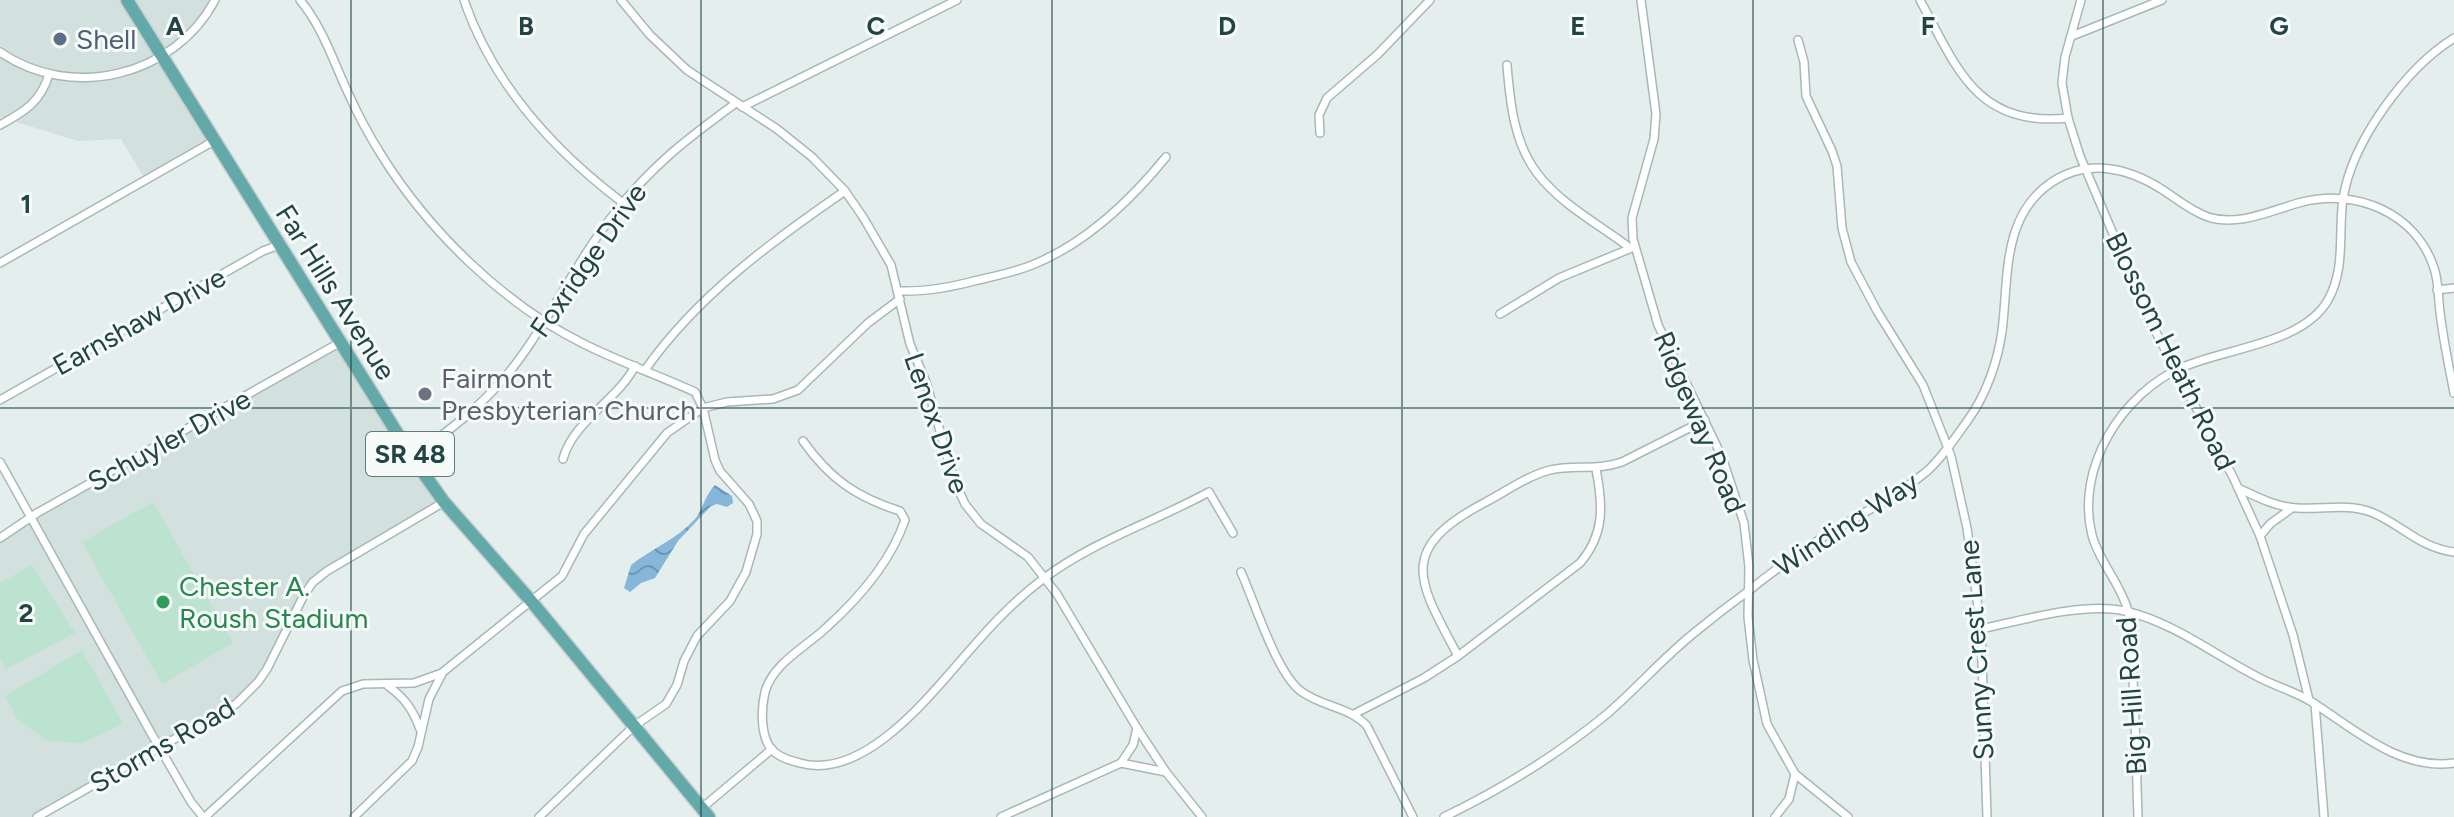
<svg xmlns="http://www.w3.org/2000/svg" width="2454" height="817" font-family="Figtree,sans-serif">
<defs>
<pattern id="water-waves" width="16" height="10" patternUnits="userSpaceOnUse" patternTransform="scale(2)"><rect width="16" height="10" fill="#86b7da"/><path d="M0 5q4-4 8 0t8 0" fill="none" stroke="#6d96b2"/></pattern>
</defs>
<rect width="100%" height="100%" fill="#e4efed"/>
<g fill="#d2e0de">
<path d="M0,0h215l-8,15 -46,40 53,86 -68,40 -25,-42 -43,2 -78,-24z"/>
<path d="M339,343l105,159 -131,80 -46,87 -19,24 -211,124h-37v-279z"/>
</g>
<g fill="#bbe3d0">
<path d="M153,502l80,141 -71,41 -80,-142z"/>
<path d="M32,565l43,68 -69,36 -6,-10v-76z"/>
<path d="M82,650l41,74 -41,19 -34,-2 -30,-21 -13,-24z"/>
</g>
<path fill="url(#water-waves)" d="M715,485l17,11 1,7 -6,4 -10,-3 -6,2 -33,35 -23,37 -14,5 -11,9 -6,-4 7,-23c20,-16 46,-26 64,-46 8,-10 10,-24 20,-34z"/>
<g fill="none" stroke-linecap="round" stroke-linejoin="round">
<defs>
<g id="minor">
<path d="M300,0c24,29 34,64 50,97 9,20 20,40 32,59 47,75 121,148 202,188 36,18 74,31 111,48l8,16 12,52 5,11 29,33 8,17v13l-11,38 -16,29 -33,35 -13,25 -7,24 -11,19 -32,22 -95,91"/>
<path d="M464,0c29,85 89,150 159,203"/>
<path d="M621,0l29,35 37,35 90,59 35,28 33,34 18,26 28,48 19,79 16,38 28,98 11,24 16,20 47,33 29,37 80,134 29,44 36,45"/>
<path d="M1641,0l15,114 -2,25 -22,79 1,21 25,86 64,132 22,66 5,44 -1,50 5,43 14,64 28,50 53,43"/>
<path d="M1920,0c37,68 56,127 148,118"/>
<path d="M2081,0l-16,57 -3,26 6,35 12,38 71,167 82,154 27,59 33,99 16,65"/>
<path d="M2072,36l90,-36"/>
<path d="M1798,40l6,22 2,34 26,55 5,15 5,62 9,34 26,49 46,74 28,71 16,72 14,101 6,188"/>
<path d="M0,52c71,49 174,25 215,-52"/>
<path d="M1507,65c3,37 7,78 30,108 23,31 63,52 93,75"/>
<path d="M742,107l215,-107"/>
<path d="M0,125c24,-13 41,-23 49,-51"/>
<path d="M1320,133l-1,-18 8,-17 50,-43 53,-55"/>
<path d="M0,263l214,-122"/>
<path d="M2437,290l17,-2"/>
<path d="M899,291c27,1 53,-4 79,-11 18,-4 37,-8 54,-15 53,-21 99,-65 134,-108"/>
<path d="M1500,314l59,-36 75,-31"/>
<path d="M645,370c51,-73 127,-129 200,-179"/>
<path d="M0,400l263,-149 16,-6"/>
<path d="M803,441c27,38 53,56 97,70l5,9c-14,41 -47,79 -78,107 -21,20 -54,36 -62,65 -4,17 -5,46 8,59 7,6 18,10 27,12 68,19 137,-77 177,-121 20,-23 42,-45 66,-63 50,-38 111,-57 166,-87l24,41"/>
<path d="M412,457c40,-28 79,-58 108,-99 34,-46 58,-99 94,-144 37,-48 74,-76 122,-111"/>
<path d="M563,459c10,-38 55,-59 72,-93"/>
<path d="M0,462l151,271 40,69 12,15"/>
<path d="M2238,488c19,9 38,19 59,20 25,2 50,-5 74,4 30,12 49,36 83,40"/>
<path d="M2260,536l10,-12 22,-16"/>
<path d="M0,538l37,-25 302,-170"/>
<path d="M1241,572c14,31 36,103 61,120 21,15 48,15 65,34l46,91"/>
<path d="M1981,629c42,-9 102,-27 144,-18 48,11 88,43 131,65 18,10 38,15 56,26 42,27 88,69 142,61"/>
<path d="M1458,656c-39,-74 -63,-106 26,-153 21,-11 43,-27 66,-33 24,-6 46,1 72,-8l83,-42"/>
<path d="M388,686c17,12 25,24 32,43"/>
<path d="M2315,704l9,113"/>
<path d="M1354,714l70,-36 34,-22 122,-93c25,-29 23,-58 16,-94"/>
<path d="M1121,763l12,-18 4,-17"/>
<path d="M702,808l70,-59"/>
<path d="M37,817l199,-113 22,-22 9,-13 37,-74 9,-13 14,-11 117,-69"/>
<path d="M205,817l137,-126 21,-7 51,-1 28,-10"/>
<path d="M354,817l58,-56 6,-14 11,-48 14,-27 119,-96 22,-42 83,-101 36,-25 24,-6 46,-3 25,-9 70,-67 32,-24"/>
<path d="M1001,817l120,-54 45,9"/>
<path d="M1444,817c58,-28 113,-62 163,-103 30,-26 56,-56 87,-81 17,-14 35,-28 53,-41 25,-20 51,-39 78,-56 34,-21 70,-39 101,-64 16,-14 29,-34 42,-52 18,-25 30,-59 34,-89 7,-53 -1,-115 50,-149 37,-24 77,-14 111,8 15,10 28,21 45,27 31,10 64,-7 94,-15 54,-14 114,11 132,66 5,14 4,30 6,44 3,27 9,54 14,81"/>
<path d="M1775,817l14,-18 6,-25"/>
<path d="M2138,817c-2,-54 -2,-109 -7,-163 -1,-14 0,-30 -3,-43 -7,-27 -29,-49 -36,-76 -17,-67 30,-142 91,-168 43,-19 120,-23 145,-67 18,-32 10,-68 15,-101 9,-58 63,-131 111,-161"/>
</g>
<path id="primary" d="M127,0l285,457 32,45 87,99 178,216"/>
</defs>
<use href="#minor" stroke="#a6b8b7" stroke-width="10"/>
<use href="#primary" stroke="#c1cbcb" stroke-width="15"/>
<use href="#minor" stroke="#fff" stroke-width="7"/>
<use href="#primary" stroke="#64a9aa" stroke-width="12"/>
</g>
<path fill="none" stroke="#214444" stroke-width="2" stroke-opacity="0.55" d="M351,0v817M701,0v817M1052,0v817M1402,0v817M1753,0v817M2103,0v817M0,408h2454"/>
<circle fill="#5c6f8a" stroke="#f6fbfa" stroke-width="3" cx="60" cy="39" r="8"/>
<circle fill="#6b7280" stroke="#f6fbfa" stroke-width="3" cx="425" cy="394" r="8"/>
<circle fill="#2e9e5b" stroke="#f6fbfa" stroke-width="3" cx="163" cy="602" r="8"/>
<g text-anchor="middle" stroke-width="6" stroke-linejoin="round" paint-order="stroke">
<rect fill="#f6fbfa" stroke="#617b7b" stroke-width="2" x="366" y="432" width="88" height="44" rx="6"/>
<g font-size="26" font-weight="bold" fill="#214444">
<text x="410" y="463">SR 48</text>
</g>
<g font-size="28" fill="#4e5e75" stroke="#f6fbfa" text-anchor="start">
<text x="76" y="49">Shell</text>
</g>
<g font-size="28" fill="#214444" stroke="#f6fbfa">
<text transform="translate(588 260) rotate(-55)" y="10">Foxridge Drive</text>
<text transform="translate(336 292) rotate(58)" y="10">Far Hills Avenue</text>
<text transform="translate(139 321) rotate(-29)" y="10">Earnshaw Drive</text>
<text transform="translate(2171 351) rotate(64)" y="10">Blossom Heath Road</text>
<text transform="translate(1700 422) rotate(67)" y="10">Ridgeway Road</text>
<text transform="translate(937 423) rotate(71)" y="10">Lenox Drive</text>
<text transform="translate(169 440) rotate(-29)" y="10">Schuyler Drive</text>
<text transform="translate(1846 524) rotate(-33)" y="10">Winding Way</text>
<text transform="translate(1976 650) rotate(-94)" y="10">Sunny Crest Lane</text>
<text transform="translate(2131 696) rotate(-94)" y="10">Big Hill Road</text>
<text transform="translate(162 745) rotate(-30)" y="10">Storms Road</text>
</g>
<g font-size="28" fill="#5b616d" stroke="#f6fbfa" text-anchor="start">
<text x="441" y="388">Fairmont<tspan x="441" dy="32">Presbyterian Church</tspan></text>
</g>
<g font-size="28" fill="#27864d" stroke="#f6fbfa" text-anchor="start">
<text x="179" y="596">Chester A.<tspan x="179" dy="32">Roush Stadium</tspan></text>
</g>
</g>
<g font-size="26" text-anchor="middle" font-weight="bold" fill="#214444" stroke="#f6fbfa" stroke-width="6" stroke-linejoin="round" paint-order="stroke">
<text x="175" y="35">A</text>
<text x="526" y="35">B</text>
<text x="876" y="35">C</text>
<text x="1227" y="35">D</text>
<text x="1578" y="35">E</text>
<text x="1928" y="35">F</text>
<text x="2279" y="35">G</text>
<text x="26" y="213">1</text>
<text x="26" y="622">2</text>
</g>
</svg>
